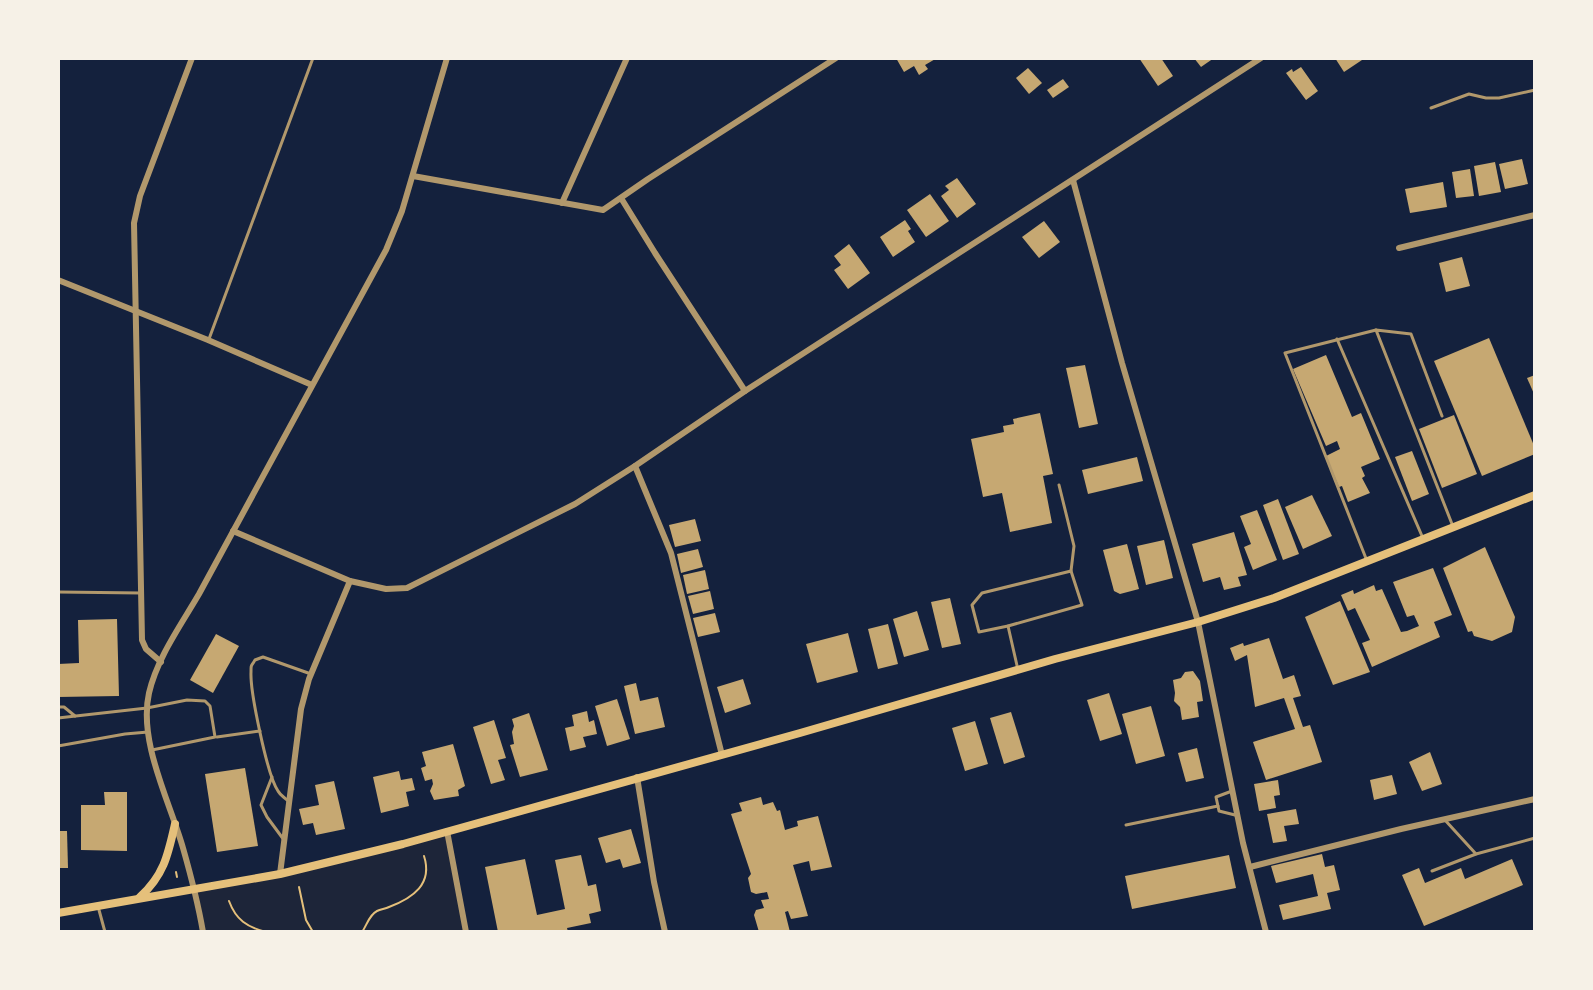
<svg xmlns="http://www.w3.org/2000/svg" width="1593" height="990" font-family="'Work Sans',sans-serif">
<rect width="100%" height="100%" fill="#14213d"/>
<path fill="#1d2539" d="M447,831l19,101h-263l-8,-43z"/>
<g fill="#c6a872">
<path d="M896,58h41l-12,7 3,4 -9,6 -5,-9 -10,6z"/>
<path d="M1139,58h22l12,18 -15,10z"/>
<path d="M1194,58h20l-13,9z"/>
<path d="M1335,58h30l-21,14z"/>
<path d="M1301,67l17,24 -12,9 -20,-27 6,-4 1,3z"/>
<path d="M1028,68l14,15 -13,11 -13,-16z"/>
<path d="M1063,79l6,8 -16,11 -6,-8z"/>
<path d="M1522,159l6,25 -23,5 -6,-25z"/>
<path d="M1495,162l6,30 -22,4 -5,-30z"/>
<path d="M1470,169l4,27 -18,2 -4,-26z"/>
<path d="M957,178l19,26 -19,14 -16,-22 8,-6 -4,-4z"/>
<path d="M1443,182l4,25 -37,6 -5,-24z"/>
<path d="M930,194l19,27 -23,16 -19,-27z"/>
<path d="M905,220l6,9 -3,2 7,11 -22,15 -13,-20z"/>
<path d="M1044,221l16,21 -21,16 -17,-21z"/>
<path d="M849,244l21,29 -22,16 -14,-19 7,-5 -7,-9z"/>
<path d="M1462,257l8,29 -24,6 -7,-29z"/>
<path d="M1489,338l46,110v6l-53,22 -48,-115z"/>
<path d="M1326,355l26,62 9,-4 19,46 -19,8 4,9 -3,2 8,15 -22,9 -6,-16 -3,1 -13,-31 14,-7 -3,-8 -11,5 -33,-77z"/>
<path d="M1085,365l13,59 -19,4 -13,-60z"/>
<path d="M1535,375v21l-8,-18z"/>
<path d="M1040,413l13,61 -10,2 9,47 -42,9 -8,-39 -19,4 -12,-58 33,-7 -1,-6 11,-2 -1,-5z"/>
<path d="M1454,415l23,59 -35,14 -23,-59z"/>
<path d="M1412,451l17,43 -17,7 -17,-44z"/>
<path d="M1137,457l6,24 -55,13 -6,-24z"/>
<path d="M1312,495l20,41 -29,13 -18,-42z"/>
<path d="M1278,499l21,55 -16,6 -20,-55z"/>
<path d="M1257,510l20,50 -24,10 -9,-23 7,-3 -11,-28z"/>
<path d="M695,519l6,22 -26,6 -6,-22z"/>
<path d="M1234,532l13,43 -9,2 3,9 -17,4 -4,-13 -17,5 -11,-38z"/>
<path d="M1164,540l9,38 -27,7 -9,-39z"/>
<path d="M1127,544l12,45 -19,5 -6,-3 -11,-41z"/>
<path d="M1485,547l30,70 -3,15 -20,9 -18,-5 -2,-5 -4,1 -25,-64z"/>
<path d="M698,549l5,18 -22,6 -4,-19z"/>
<path d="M1433,568l19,47 -18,7 6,15 -68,30 -10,-24 8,-3 -15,-32 -7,3 -7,-16 12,-5 1,4 20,-9 2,6 6,-2 19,43 6,-1 12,-5 -5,-11 -7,2 -14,-35z"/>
<path d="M705,570l4,19 -22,5 -4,-19z"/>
<path d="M710,591l4,18 -21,5 -5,-18z"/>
<path d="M950,598l11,46 -19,4 -11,-46z"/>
<path d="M1340,601l30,71 -37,13 -28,-68z"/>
<path d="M917,611l12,39 -25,7 -11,-38z"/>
<path d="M715,613l5,19 -22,5 -5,-19z"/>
<path d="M117,619l2,77 -61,1v-33l21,-1 -1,-43z"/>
<path d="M888,624l10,40 -20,5 -10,-40z"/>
<path d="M848,633l10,39 -41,11 -11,-39z"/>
<path d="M216,634l23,12 -26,47 -23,-13z"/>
<path d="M1269,638l14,41 11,-4 7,21 -8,2 10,29 7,-2 12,37 -56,18 -13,-38 42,-13 -11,-31 -29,9 -8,-52 -12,6 -5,-13 13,-5 1,3z"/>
<path d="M1193,671l7,10 3,20 -6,1 2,15 -17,3 -2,-13 -6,-6 1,-8 -2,-13 8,-2 4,-6z"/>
<path d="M743,679l8,25 -26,9 -8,-26z"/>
<path d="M636,683l4,18 18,-4 7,30 -30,7 -11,-48z"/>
<path d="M1109,693l13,41 -22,7 -13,-41z"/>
<path d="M617,699l13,40 -23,7 -12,-40z"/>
<path d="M1151,706l14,50 -29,8 -14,-50z"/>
<path d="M587,711l2,11 5,-2 3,14 -14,3 3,10 -16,4 -5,-23 9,-2 -2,-11z"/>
<path d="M1011,712l14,45 -21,7 -14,-46z"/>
<path d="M529,713l19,57 -28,7 -10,-32 4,-1 -2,-12 2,-6 -2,-7z"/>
<path d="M494,720l12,38 -8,2 7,20 -14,4 -18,-57z"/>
<path d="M975,721l13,43 -23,7 -13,-43z"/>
<path d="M453,744l12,42 -7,4 1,6 -25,4 -4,-9 3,-7 -1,-5 -7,2 -4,-13 5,-2 -4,-14z"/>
<path d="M1197,748l7,30 -18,4 -8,-29z"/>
<path d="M1430,752l12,32 -20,7 -13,-29z"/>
<path d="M245,768l13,78 -41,6 -12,-78z"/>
<path d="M399,771l2,9 11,-2 3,12 -9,2 3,14 -28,7 -8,-36z"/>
<path d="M1392,775l5,19 -23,6 -4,-20z"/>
<path d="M1278,780l2,15 -6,1 2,12 -17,3 -5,-27z"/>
<path d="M334,781l11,48 -29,6 -3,-12 -10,2 -4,-16 20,-4 -4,-20z"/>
<path d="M104,792h23v59l-46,-1v-45h24z"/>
<path d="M761,797l2,8 10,-3 4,9 3,-1 5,20 13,-4 -1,-5 21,-5 14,51 -21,4 -2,-10 -16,4 15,51 -17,3 -3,-8 -3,1 5,20h-31l-5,-17 2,-5 8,-2 -3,-8 8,-1 -2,-7 -11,2 -5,-2 -3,-14 3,-4 -20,-60 11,-3 -3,-8z"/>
<path d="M1296,809l3,15 -15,2 3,15 -14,2 -6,-29z"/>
<path d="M631,829l10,34 -18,5 -3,-9 -14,4 -8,-25z"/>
<path d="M58,831h9l1,37h-10z"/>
<path d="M1322,854l3,13 9,-2 6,25 -13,3 4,16 -48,11 -4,-15 39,-9 -5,-22 -37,9 -5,-17z"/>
<path d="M581,855l7,31 8,-2 5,27 -12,3 2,9 -24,5 1,4h-70l-13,-65 40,-8 12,56 28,-6 -10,-49z"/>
<path d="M1229,855l7,33 -104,21 -7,-33z"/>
<path d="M1512,859l11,26 -99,41 -22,-51 17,-7 6,15 36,-15 4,11z"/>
</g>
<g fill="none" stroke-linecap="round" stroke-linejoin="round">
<g stroke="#e5c07b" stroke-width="2">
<path d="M176,872l1,5"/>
<path d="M299,887l7,33 7,12"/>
<path d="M229,901c7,19 18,26 37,31"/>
<path d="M362,932c5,-7 7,-17 15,-21 4,-2 8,-2 12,-4 24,-9 44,-23 35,-51"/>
</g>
<g stroke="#b1986c" stroke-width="3">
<path d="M1431,108l38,-14 17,4h13l36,-8"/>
<path d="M209,339l104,-281"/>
<path d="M1337,339l85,197"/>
<path d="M1442,416l-31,-82 -35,-4 76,194"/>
<path d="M1059,485l15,61 -3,25"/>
<path d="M1367,561l-82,-208 91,-23"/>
<path d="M1071,571l11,34 -74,21 -29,6 -7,-27 10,-12z"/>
<path d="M58,592l83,1"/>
<path d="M1008,626l10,44"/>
<path d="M58,707h6l11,9"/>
<path d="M58,718l89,-10 40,-8 18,1 5,5 5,31 -63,13"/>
<path d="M217,737l43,-6"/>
<path d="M58,746l67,-12 23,-2"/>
<path d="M272,777l-11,28 6,12 17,23"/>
<path d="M1232,791l-16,6 3,14 16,4"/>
<path d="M287,800c-3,-3 -7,-5 -9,-9 -11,-16 -28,-100 -27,-119 0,-8 0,-5 4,-12l8,-3 48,17"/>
<path d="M1444,819l32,35"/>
<path d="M1126,825l92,-19"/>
<path d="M1432,871l44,-17 59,-16"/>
<path d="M99,910l6,22"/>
</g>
<g stroke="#b1986c" stroke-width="6">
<path d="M413,176l190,34 45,-31 188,-121"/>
<path d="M1073,180l49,183 76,259 45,221 23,89"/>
<path d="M621,198l34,55 90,138"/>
<path d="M562,203l65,-145"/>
<path d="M1399,248l136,-33"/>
<path d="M58,280l150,60 104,45"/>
<path d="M635,466l36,87 51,202"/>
<path d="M233,531l117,50 36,8 21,-1 168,-84 60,-38 110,-75 516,-333"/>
<path d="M161,662l-15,-13 -4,-9 -8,-417 6,-27 52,-138"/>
<path d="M637,777l17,105 11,50"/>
<path d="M447,831l19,101"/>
<path d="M1250,867l151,-38 134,-30"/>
<path d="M280,874l21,-165 8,-30 41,-98"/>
<path d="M203,932c-5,-29 -12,-56 -20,-84 -13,-46 -45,-106 -34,-155 8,-35 32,-68 50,-99l187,-344 16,-39 45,-153"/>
</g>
<g stroke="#e5c07b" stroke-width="8">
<path d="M140,897c24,-22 28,-42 35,-73"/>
<path d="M58,913l222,-39 123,-30 397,-111 255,-74 143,-37 76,-24 261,-103"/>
</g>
</g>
<rect width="1593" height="990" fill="none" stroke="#f6f1e7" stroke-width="120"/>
</svg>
